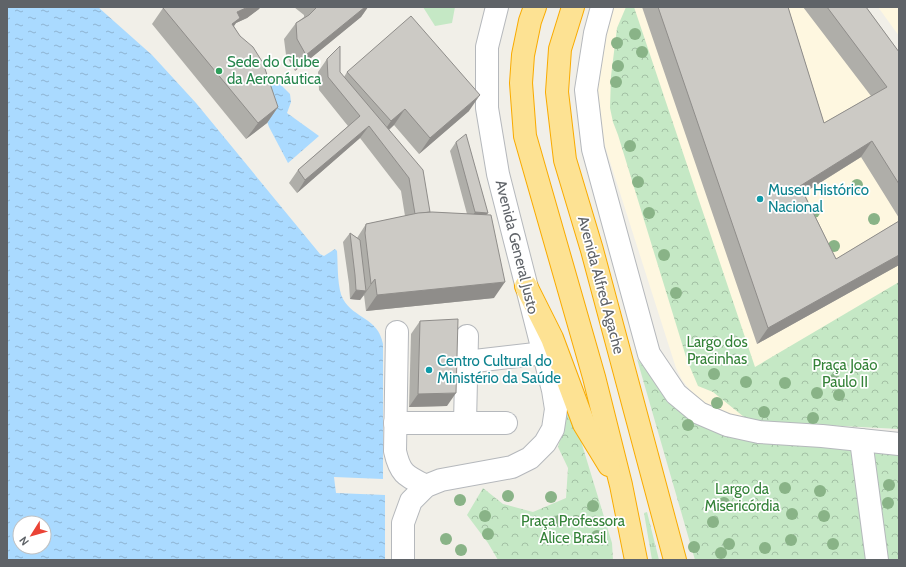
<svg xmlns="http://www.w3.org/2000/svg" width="906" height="567" font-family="Cabin,sans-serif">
<defs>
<pattern id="grass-tufts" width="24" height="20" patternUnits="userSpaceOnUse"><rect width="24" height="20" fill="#c5e8c5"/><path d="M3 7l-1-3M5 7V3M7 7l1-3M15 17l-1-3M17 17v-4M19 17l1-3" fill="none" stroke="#a3c0a4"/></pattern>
<pattern id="forest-crowns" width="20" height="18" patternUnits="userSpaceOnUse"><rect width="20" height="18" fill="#c5e8c5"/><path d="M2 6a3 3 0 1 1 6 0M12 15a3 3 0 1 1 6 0" fill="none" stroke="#a3c0a4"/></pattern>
<pattern id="water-ripples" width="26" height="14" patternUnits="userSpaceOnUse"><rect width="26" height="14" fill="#aadaff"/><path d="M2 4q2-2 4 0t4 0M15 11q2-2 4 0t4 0" fill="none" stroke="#8eb4d2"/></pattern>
</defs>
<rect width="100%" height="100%" fill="#f1efe8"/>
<g fill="#fef7e0">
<path d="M613,7h236l50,66v352l-13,-1 -98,1 -40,-3 -39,-14 -10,-8 -9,-10 -8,-10 -6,-12 -79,-247 -1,-33 10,-60z"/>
<path d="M878,7h21v29z"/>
</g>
<path fill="url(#grass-tufts)" d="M647,512l12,48h-7l-8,-47z"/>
<g fill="url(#forest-crowns)">
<path d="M626,7h8l121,360 144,-85v147l-150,-8 -36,-29 -15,-6 -11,-26 -69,-225 -5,-13 -3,-14 1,-32 6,-48z"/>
<path d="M637,359l29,31 24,23 209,40v107h-204z"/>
<path d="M570,405l42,138 1,17h-115l-10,-17 -21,-28 16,-27 20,16 30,8 33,-14 2,-30 -10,-21z"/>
</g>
<path fill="#c5e8c5" d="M423,7h32l-3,16 -17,3z"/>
<g fill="url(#water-ripples)" fill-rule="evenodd">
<path d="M7,7h91l54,48 44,48 124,151 4,2 11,-7 2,2c1,13 0,37 6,48 11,20 35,18 40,45v135l-49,-2 2,16 49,2v65h-378zM20,523h24v24h-24z"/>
<path d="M271,75l19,19 1,8 -4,11 32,23 -31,27 -19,-36 -17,-48z"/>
</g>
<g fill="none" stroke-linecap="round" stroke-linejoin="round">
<defs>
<g id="minor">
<path d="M602,7l-7,26 -9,57 7,59 56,205 27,40 23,19 28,12 32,7 63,4 77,8"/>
<path d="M397,332l-2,119c5,23 11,25 31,35"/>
<path d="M466,362l78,-9"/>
<path d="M395,423h111"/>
<path d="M465,423l2,-87"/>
<path d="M861,440l16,120"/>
<path d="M403,560v-37l8,-22 15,-15 15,-6 71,-13 18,-9 15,-15 8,-14 3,-20 -3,-19 -55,-216 -11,-66v-61l10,-40"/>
</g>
<g id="highway">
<path d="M535,7l-5,14 -7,34 -2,28 4,53 69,241 27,108 15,75"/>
<path d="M573,7l-13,42 -3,43 8,68 27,90 83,310"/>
<path d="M526,286l26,52 32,86 25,41"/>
</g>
</defs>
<use href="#minor" stroke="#b5b8bc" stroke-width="24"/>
<use href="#highway" stroke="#f9ab00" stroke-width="24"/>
<use href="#minor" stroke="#fff" stroke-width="22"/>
<use href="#highway" stroke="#fde293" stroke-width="22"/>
</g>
<g fill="#89b387">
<circle cx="635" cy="34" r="6"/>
<circle cx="617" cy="43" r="6"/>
<circle cx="642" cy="52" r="6"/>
<circle cx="618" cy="66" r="6"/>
<circle cx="616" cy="82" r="6"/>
<circle cx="630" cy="146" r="6"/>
<circle cx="638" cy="182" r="6"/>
<circle cx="857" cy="185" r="6"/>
<circle cx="814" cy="212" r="6"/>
<circle cx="649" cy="213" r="6"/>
<circle cx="874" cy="219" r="6"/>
<circle cx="834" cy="246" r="6"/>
<circle cx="664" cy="255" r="6"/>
<circle cx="676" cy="293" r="6"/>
<circle cx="714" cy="374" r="6"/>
<circle cx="834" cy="380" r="6"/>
<circle cx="746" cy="382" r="6"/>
<circle cx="785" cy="383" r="6"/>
<circle cx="817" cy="393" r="6"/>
<circle cx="839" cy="395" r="6"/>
<circle cx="717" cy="403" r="6"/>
<circle cx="764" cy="412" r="6"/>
<circle cx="813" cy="418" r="6"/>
<circle cx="688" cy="425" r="6"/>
<circle cx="889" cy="485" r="6"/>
<circle cx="785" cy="488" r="6"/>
<circle cx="820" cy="491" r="6"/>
<circle cx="508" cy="496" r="6"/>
<circle cx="551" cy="497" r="6"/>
<circle cx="460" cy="500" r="6"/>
<circle cx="724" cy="503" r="6"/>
<circle cx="888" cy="503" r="6"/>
<circle cx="593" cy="506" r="6"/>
<circle cx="792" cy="514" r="6"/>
<circle cx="485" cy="516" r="6"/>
<circle cx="824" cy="516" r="6"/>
<circle cx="559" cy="521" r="6"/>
<circle cx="576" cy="521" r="6"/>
<circle cx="713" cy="522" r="6"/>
<circle cx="488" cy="534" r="6"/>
<circle cx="597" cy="536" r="6"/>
<circle cx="446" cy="539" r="6"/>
<circle cx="791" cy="540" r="6"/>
<circle cx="729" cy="544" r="6"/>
<circle cx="833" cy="544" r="6"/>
<circle cx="694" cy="547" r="6"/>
<circle cx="765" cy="548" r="6"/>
<circle cx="461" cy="550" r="6"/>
<circle cx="721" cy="553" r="6"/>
</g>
<g fill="#afaea9">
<path d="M294,7h74l-7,10 -66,54 -9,-16 -2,-16 12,-16 8,-6v-2z"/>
<path d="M642,7h146l36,116 47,-27 -68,-89h63l33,45v166l-38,-61 -57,36 32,66 63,-38v44l-142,79z"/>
<path d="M163,8l96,1 -12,9 -11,5 -2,3 44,81 -11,16 -21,16 -94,-115z"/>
<path d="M327,59l17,18 3,-5 122,39 -50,43 -25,-29 -5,5 41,82 37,2 -17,-63 6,-9 30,73 8,83 -128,13 -2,-16 -4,5 -10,-1 -1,-15 -6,-42 7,-9 7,5 9,-14 39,-8 -4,-25 -41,-53 -63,55 -8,-10 9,-13 50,-44 -29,-36 -1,-18z"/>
<path d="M420,321l27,85 -38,1 2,-73z"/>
</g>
<g fill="#8f8d8a">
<path d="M248,7h13l-2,2 -12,9 -11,5 -8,11 9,-22z"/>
<path d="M365,7h3l-7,10 -66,54 11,-16z"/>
<path d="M480,95l-11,16 -50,43 11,-16z"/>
<path d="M278,107l-11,16 -21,16 12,-16z"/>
<path d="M405,109l-11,16 -14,12 11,-16z"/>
<path d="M369,126l-9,12 -63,55 8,-13z"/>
<path d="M872,141l-11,16 -72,45 11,-16z"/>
<path d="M475,212l13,1 -7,8h-12z"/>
<path d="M899,255v10l-142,79 11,-16z"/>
<path d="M375,279l-11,16 -4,5 11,-16z"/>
<path d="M505,282l-11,16 -128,13 11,-16z"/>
<path d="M356,290l10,1 -6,9 -10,-1z"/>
<path d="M456,393l-9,13 -38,1 9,-13z"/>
</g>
<g fill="#cccac5" stroke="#8f8d8a">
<path d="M164,7h84l-11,5 3,6 -8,6 8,12 13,11 10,16 15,44 -20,16 -95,-115z"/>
<path d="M316,7h49l-59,48 -9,-16 -1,-16 13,-8 7,-7z"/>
<path d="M658,7h130l36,116 63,-36 -60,-80h39l33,45v132l-27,-43 -72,45 36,73 63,-38v34l-131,73z"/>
<path d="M411,16l69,79 -50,43 -25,-29 -14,12 -44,-49z"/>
<path d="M340,46v26l83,98 7,42 -15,2 -6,-36 -40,-52 -64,54 -7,-10 62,-54 -32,-39 -1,-18z"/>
<path d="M466,134l22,79 -13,-1 -19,-70z"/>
<path d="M432,212l59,3 14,67 -128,13 -2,-16 -4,5 -6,-51 1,-9 52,-11z"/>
<path d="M350,233l10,7 6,51 -10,-1 -1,-15z"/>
<path d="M458,319l-2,74 -38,1 2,-73z"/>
</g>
<circle fill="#2e9e5b" stroke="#fff" stroke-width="1.5" cx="219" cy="71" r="4"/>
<g fill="#0f9aa8" stroke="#fff" stroke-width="1.5">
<circle cx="760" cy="199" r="4"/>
<circle cx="429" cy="370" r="4"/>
</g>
<g text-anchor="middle" stroke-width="3.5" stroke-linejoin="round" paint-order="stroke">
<g font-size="15" fill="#27864d" stroke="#fff" text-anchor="start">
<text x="227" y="67">Sede do Clube<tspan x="227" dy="17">da Aeronáutica</tspan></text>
</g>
<g font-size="15" fill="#0d838f" stroke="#fff" text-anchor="start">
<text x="768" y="195">Museu Histórico<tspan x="768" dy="17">Nacional</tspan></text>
<text x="437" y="366">Centro Cultural do<tspan x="437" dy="17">Ministério da Saúde</tspan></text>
</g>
<g font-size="15" fill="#5f6368" stroke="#fff">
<text transform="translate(517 247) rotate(76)" y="5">Avenida General Justo</text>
<text transform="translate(601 285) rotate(75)" y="5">Avenida Alfred Agache</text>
</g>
<g font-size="15" fill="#348238" stroke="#fff">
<text x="717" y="347">Largo dos<tspan x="717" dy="17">Pracinhas</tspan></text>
<text x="845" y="370">Praça João<tspan x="845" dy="17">Paulo II</tspan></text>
<text x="742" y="494">Largo da<tspan x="742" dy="17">Misericórdia</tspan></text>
<text x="573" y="526">Praça Professora<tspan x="573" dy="17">Alice Brasil</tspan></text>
</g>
</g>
<rect width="906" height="567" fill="none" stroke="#5f6368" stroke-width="16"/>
<g transform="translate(32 535) rotate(233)"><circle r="19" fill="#ffffff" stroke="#bfc1c3"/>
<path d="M0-3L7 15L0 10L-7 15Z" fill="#ea4335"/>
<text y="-6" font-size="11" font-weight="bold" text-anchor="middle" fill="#5f6368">N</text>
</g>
</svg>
